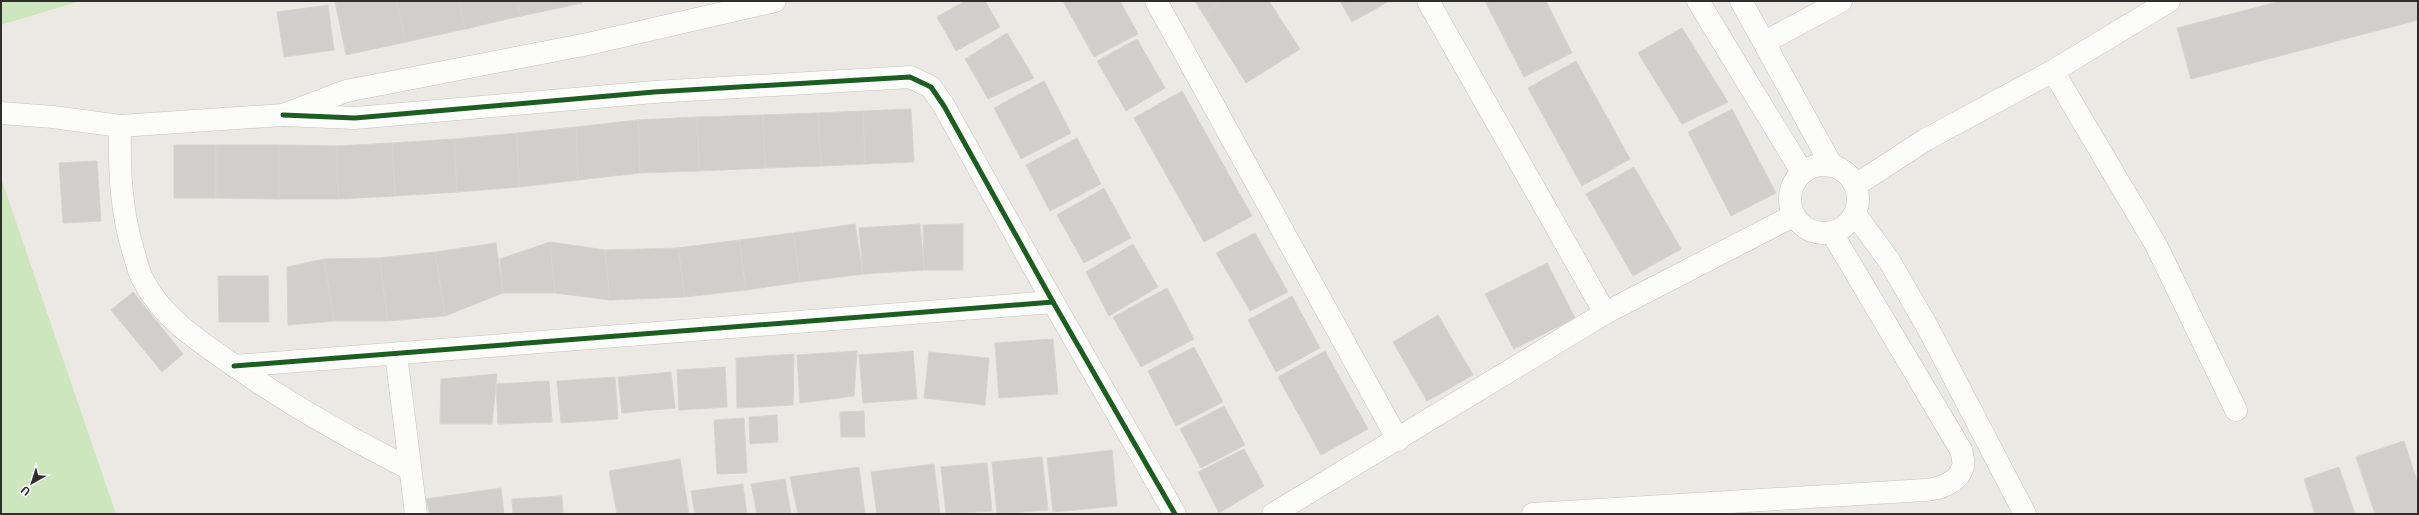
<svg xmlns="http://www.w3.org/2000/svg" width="2419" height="515" font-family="Inter,sans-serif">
<rect width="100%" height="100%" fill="#ece8e4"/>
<g fill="#cee6be">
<path d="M1,1h79l-79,24z"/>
<path d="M1,178l115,336h-115z"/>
</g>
<g fill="#d1cecb" stroke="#d7d4d0">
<path d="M335,1h61l10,41 -60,13z"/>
<path d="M396,1h63l6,28 -59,13z"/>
<path d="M459,1h58l4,15 -56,13z"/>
<path d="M517,1h65v2l-61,13z"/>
<path d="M965,1h20l15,26 -44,24 -19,-34z"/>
<path d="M1063,1h57l18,33 -44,23z"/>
<path d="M1195,1h28l-20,13z"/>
<path d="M1223,1h46l31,48 -54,34 -43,-69z"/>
<path d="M1340,1h49l-37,21z"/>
<path d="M1485,1h61l26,52 -48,24z"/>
<path d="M2281,1h137v19l-227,59 -14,-51z"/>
<path d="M328,5l6,45 -50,7 -7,-45z"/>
<path d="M1682,28l46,74 -46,22 -44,-71z"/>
<path d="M1007,33l27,45 -46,21 -23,-40z"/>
<path d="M1137,39l28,49 -39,23 -29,-50z"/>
<path d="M1576,61l54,98 -48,27 -54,-98z"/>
<path d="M1044,81l27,52 -50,26 -27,-51z"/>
<path d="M1182,91l70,125 -48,26 -70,-124z"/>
<path d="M911,109l3,53 -49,2 -2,-53z"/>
<path d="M1732,109l44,84 -45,23 -43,-84z"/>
<path d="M863,111l2,53 -44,2 -3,-53z"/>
<path d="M818,113l3,53 -56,2 -2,-53z"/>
<path d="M763,115l2,53 -66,3 -2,-54z"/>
<path d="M697,117l2,54 -59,2 -2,-53z"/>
<path d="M638,120l2,53 -62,7 -2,-53z"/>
<path d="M576,127l2,53 -59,7 -2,-54z"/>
<path d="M517,133l2,54 -62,5 -3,-53z"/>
<path d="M1077,138l24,46 -51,27 -24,-46z"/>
<path d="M454,139l3,53 -62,4 -3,-53z"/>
<path d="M392,143l3,53 -57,3 -1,-53z"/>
<rect x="174" y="145" width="42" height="53"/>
<path d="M216,145h63v54l-63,-1z"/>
<path d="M279,145l58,1 1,53h-59z"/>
<path d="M97,161l4,60 -38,2 -4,-60z"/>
<path d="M1634,167l47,82 -48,27 -47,-82z"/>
<path d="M1104,188l27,50 -47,25 -27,-48z"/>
<path d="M855,224l8,50 -63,8 -7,-49z"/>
<path d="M920,224l4,46 -61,4 -4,-46z"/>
<path d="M963,224v46h-39l-1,-45z"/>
<path d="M793,233l7,49 -54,8 -7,-50z"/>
<path d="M1255,233l33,59 -38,19 -34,-58z"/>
<path d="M739,240l7,50 -61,7 -7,-49z"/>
<path d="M550,242l5,51h-52l-3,-34z"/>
<path d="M550,242l55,8 5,50 -55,-7z"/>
<path d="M496,243l7,50 -58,23 -10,-64z"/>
<path d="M1133,244l25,43 -49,29 -23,-44z"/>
<path d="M678,248l7,49 -75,3 -5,-50z"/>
<path d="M435,252l10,64 -57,5 -9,-63z"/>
<path d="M379,258l9,63h-54l-10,-62z"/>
<path d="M324,259l10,62 -46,4 -1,-58z"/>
<path d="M1547,263l28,55 -61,31 -29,-55z"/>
<path d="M218,276h50l1,46h-50z"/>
<path d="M1167,288l27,51 -53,28 -28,-50z"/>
<path d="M133,292l50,62 -21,18 -51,-62z"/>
<path d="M1292,296l28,52 -44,24 -28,-52z"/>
<path d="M1438,315l35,60 -46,26 -34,-59z"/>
<path d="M1053,339l5,55 -59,4 -4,-55z"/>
<path d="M1194,347l29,55 -47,24 -28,-55z"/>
<path d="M857,351l-3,45 -54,7 -3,-48z"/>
<path d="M913,351l4,48 -54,4 -4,-48z"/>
<path d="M1325,351l43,78 -47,26 -43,-78z"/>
<path d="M929,352l60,6 -4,47 -61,-7z"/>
<path d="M794,354l-1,51 -56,3 -1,-50z"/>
<path d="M725,367l2,40 -48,3 -2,-40z"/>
<path d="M671,372l4,36 -53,5 -4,-36z"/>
<path d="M497,374l-5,50h-52l1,-45z"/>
<path d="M615,377l3,42 -57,4 -4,-42z"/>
<path d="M549,381l3,41 -54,2 -2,-40z"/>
<path d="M1224,406l21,39 -44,23 -21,-39z"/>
<path d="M864,411l1,26h-24l-1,-25z"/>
<path d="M777,415l1,27 -28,2 -1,-27z"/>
<path d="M744,418l3,55 -30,1 -3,-54z"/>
<path d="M2404,441l14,43v30h-43l-19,-57z"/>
<path d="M1244,449l20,37 -45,27 -21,-41z"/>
<path d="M1112,450l5,56 -64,6 -6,-54z"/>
<path d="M1042,457l6,53 -51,4 -5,-52z"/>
<path d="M680,459l9,55h-72l-8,-43z"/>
<path d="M987,463l5,48 -46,3 -5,-47z"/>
<path d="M934,464l6,50h-63l-6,-42z"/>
<path d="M859,467l6,47h-67l-8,-37z"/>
<path d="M2339,467l16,47h-40l-11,-35z"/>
<path d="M785,479l6,35h-34l-6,-30z"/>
<path d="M743,484l4,30h-52l-4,-23z"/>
<path d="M501,488l3,26h-74l-4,-15z"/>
<path d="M562,496l1,18h-50l-1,-15z"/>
</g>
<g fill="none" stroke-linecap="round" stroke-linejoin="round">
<defs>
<g id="minor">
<path d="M1156,1l242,439"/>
<path d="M1428,1l177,312"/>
<path d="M1698,1l104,171"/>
<path d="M1741,1l91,165"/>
<path d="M1765,42l76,-41"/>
<path d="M2053,71l103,174 80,165"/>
<path d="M1,113l52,4 67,9 163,-11 63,-24 242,-47 187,-43"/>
<path d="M283,115l72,3 299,-26 256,-15 21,10 13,19 109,196 122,212"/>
<path d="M120,126c-1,44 1,86 14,128 3,9 5,19 9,26 20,39 57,62 92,86 55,39 114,72 175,103"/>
<circle cx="1824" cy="199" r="34"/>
<path d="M1856,185l69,-45 128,-69 116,-70"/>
<path d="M1855,214l35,48 38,66 97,186"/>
<path d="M396,354l20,160"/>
<path d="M234,366l819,-64"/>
<path d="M1273,514l332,-201 188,-97"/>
<path d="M1533,514l392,-24c14,-1 34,-7 38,-24 1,-5 -1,-12 -2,-16l-129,-217"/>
</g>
</defs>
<use href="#minor" stroke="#c5c4c5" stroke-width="23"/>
<use href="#minor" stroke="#fcfcfb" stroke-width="22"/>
<defs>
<g id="cycleway">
<path d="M283,115l72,3 299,-26 256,-15 21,10 13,19 109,196 122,212"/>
<path d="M234,366l819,-64"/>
</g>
</defs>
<use href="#cycleway" stroke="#fff" stroke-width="8"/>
<use href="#cycleway" stroke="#1b5e20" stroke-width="5"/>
</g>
<rect width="2419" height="515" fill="none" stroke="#2e2e2e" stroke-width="4"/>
<g transform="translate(32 483) rotate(219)" stroke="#ffffff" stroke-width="3" paint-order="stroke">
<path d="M0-3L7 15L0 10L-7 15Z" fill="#2e2e2e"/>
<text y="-6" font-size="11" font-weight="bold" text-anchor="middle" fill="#2e2e2e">U</text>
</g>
</svg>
